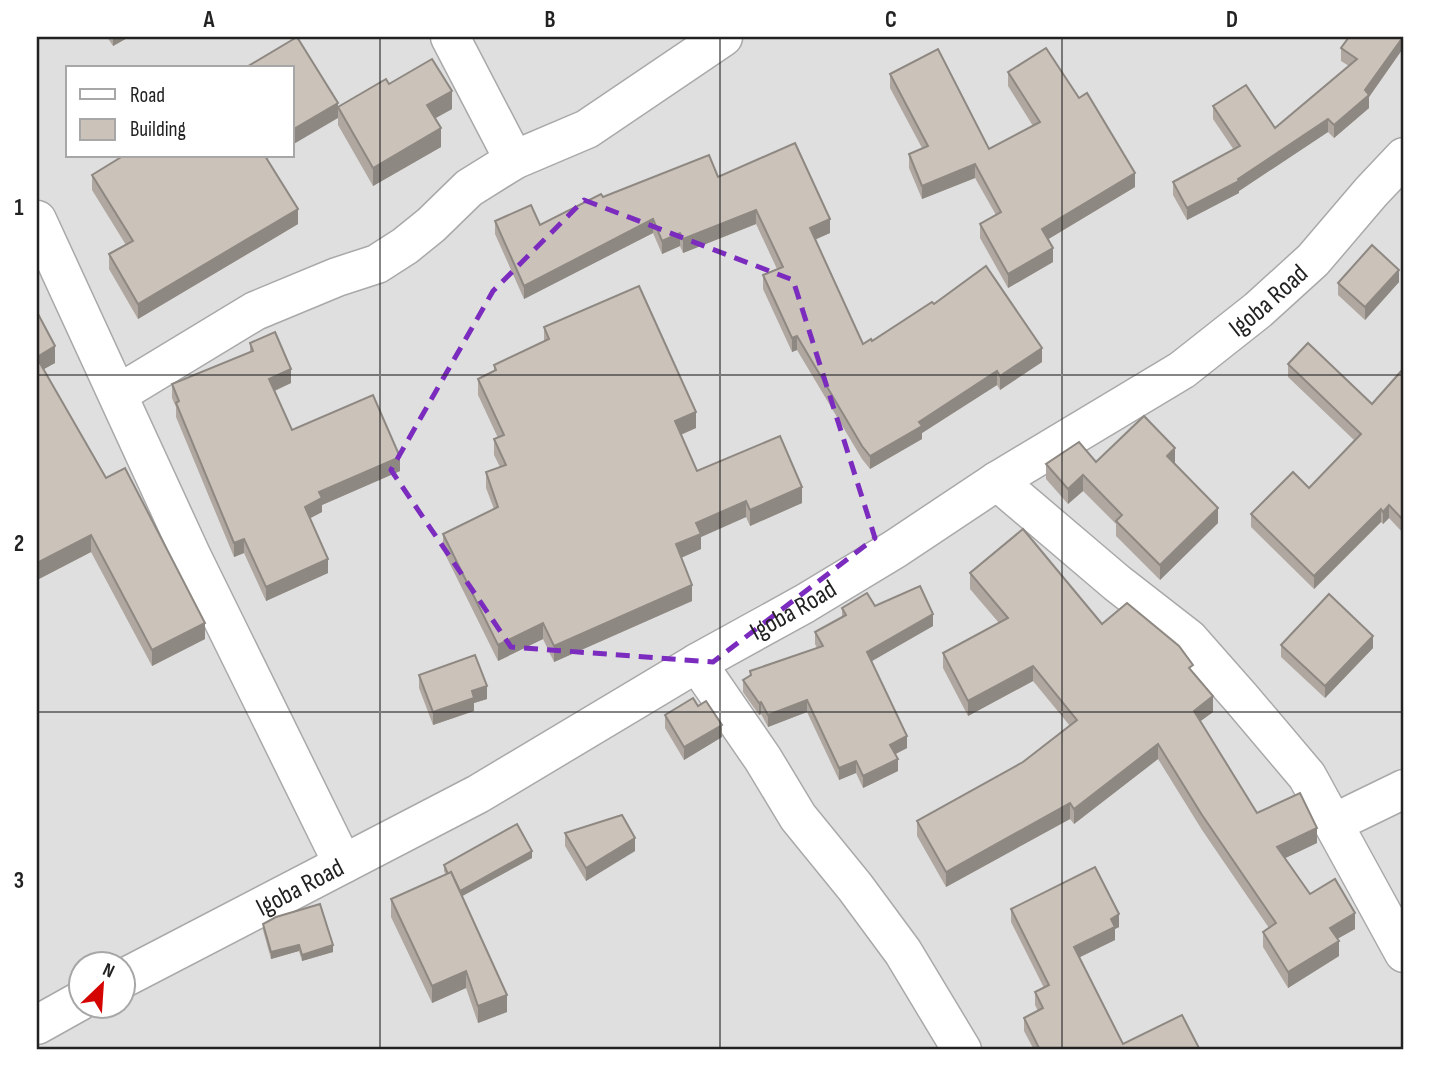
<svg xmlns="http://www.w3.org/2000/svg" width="1441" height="1087" font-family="'Sofia Sans Condensed',sans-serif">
<rect width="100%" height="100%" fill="#f3efe8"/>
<path fill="#e0dfdf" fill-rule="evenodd" d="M37,37h1367v1013h-1367zM68,68h224v88h-224zM80,964h42v42h-42z"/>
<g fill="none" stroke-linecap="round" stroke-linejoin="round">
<defs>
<g id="minor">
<path d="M450,37l64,123"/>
<path d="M37,220l155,337 151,307"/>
<path d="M118,394l137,-83 82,-34 40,-13 28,-18 26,-21 38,-37 45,-28 73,-31 136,-92"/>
<path d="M997,481l120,102 72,56 52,59 66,78 97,177"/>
<path d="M697,663l66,96 35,58 57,70 48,65 59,98"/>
<path d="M1334,823l70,-34"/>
<path id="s1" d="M122,979l356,-185 219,-131 107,-59 91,-55 102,-68 185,-111 76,-60 55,-50 58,-68 33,-35"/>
<path d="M37,1025l43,-24"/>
</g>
</defs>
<use href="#minor" stroke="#a9a9a9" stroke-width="41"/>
<use href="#minor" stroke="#fff" stroke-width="38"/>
</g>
<g fill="#afa7a0">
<path d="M107,37h22l-16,9z"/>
<path d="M1404,37v10l-35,50v11l-35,30 -6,-6 -89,59v2l-52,27 -14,-25v-13l61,-32 -21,-31v-13l62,22 74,-62 -8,-5v-13z"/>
<path d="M1008,72l127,115 -87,52 5,23 -45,26 -28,-50v-14l16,-9 -21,-37 -53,21 -13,-31v-14l13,-6 -32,-60v-14l99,75 44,-23 -25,-40z"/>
<path d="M389,84l63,25 -17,9 6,29 -68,39 -35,-61v-18z"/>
<path d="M273,156l-6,3 31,65 -160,95 -29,-50v-15l17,-9 -34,-55v-15z"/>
<path d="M718,177l112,56 -15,6 48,105 9,-3 62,-37 108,58 -42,28 -3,-5 -75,48v6l-52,30 -8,-10 -65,-109 -5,2 -29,-63v-14l14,-6 -21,-45 -73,29 -3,-7 -18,8 -9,-21 -129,66 -29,-65v-13l45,4 63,-28z"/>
<path d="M1399,282l-34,38 -27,-25v-12z"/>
<path d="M37,312l18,51 -12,6 63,109 99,161 -53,27 -61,-114 -54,28z"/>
<path d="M544,327l152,101 -15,7 16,36 105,32 -52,23 -4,-9 -45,20v12l-20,9 11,43 -138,61 -11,-23 -45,22 -55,-111v-16l51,-25 -8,-21v-16l14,-5 -6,-12v-16l4,-1 -20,-43v-16l16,-7v-7l50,-23z"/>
<path d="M250,343l41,40 -16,8 17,39 108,41 -78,34v7l-12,6 18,55 -62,28 -22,-48 -10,4 -58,-140v-10l-4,-9v-14l78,-32z"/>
<path d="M1288,364l84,40 32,-36v166l-15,-16 -6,6 -2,-2 -67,67 -63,-62v-13l58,-26 45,-48 -66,-63z"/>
<path d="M1096,462l79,1 43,60 -58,57 -44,-44v-12l-33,-33 -15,13 -22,-25v-15z"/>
<path d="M970,573l132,51 91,48 20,40 -13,9 57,92 60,30 -32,15 25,36 45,35 -18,10 2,17 -51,32 -25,-41v-15l6,-4 -67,-98 -44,-71 -84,65 -4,-5 -124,68 -29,-51v-15l106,-59 47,-36 -37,-45 -65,35 -25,-48v-15l56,-30 -29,-34z"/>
<path d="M875,606l58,20 -62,35 36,87 -12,6 3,17 -35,17 -7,-15 -17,7 -32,-68 -39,15 -7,-13 -2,1 -16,-23v-12l7,-4v-5l67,-23 -2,-4v-12l27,-15v-9z"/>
<path d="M1281,645l92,3 -48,50 -44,-41z"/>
<path d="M419,675l68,24 -13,4v8l-41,14 -14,-37z"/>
<path d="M698,706l24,31 -38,23 -19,-32v-13z"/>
<path d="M565,833l70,18 -49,30 -21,-35z"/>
<path d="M532,858l-70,38 45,116 -29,11 -12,-35 -34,15 -41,-86v-18l55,-24 -2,-4v-6z"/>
<path d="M1011,909l108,18 -4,2v11l-35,17 43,87 77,6h-166l-10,-19v-13l14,-7 -3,-6v-13l9,-4 -33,-66z"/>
<path d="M263,924l70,28 -31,9 -3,-10 -28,8 -8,-29z"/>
</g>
<g fill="#8e8882">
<path d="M113,37h16l-16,9z"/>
<path d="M1403,37h1v10l-35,50v11l-35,30v-13l31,-35z"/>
<path d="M452,91v18l-25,14v-18z"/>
<path d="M338,103v15l-46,27v-15z"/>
<path d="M1328,119v13l-89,59v2l-52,27v-12l51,-29z"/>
<path d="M441,128v19l-68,39v-18z"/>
<path d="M975,164v14l-53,21v-13z"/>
<path d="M1135,173v14l-93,56v-14z"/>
<path d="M298,209v15l-160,95v-15z"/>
<path d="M756,210v14l-73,29v-14z"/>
<path d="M653,219v14l-129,66v-13z"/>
<path d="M830,219v14l-20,9v-14z"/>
<path d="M680,233v13l-18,8v-13z"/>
<path d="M1053,248v14l-45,26v-14z"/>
<path d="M1399,270v12l-34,38v-13z"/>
<path d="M797,336v14l-5,2v-14z"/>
<path d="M55,346v17l-18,10v-16z"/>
<path d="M1042,348v14l-42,28v-14z"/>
<path d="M291,369v14l-22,10v-14z"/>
<path d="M997,371v14l-75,48v6l-52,30v-13l49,-34z"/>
<path d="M696,412v16l-21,9v-16z"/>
<path d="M1175,448v15l-8,8v-15z"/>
<path d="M400,457v14l-78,34v7l-17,9v-14l14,-15z"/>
<path d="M1083,475v16l-15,13v-15z"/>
<path d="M802,487v16l-52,23v-16z"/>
<path d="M746,501v16l-45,20v12l-25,11v-16l20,-21z"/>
<path d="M1389,505v13l-6,6v-12z"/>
<path d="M1218,508v15l-58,57v-15z"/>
<path d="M1381,509v13l-67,67v-13z"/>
<path d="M91,535v17l-54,28v-17z"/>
<path d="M244,539v14l-10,4v-14z"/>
<path d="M328,559v14l-62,28v-14z"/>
<path d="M692,585v16l-138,61v-16z"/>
<path d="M933,614v12l-66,38v-12z"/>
<path d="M205,623v16l-53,27v-16z"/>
<path d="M543,623v16l-45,22v-16z"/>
<path d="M1373,636v12l-48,50v-12z"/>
<path d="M1033,666v15l-65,35v-15z"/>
<path d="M487,686v13l-13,4v8l-41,14v-13l39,-21z"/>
<path d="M1213,696v16l-19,14v-15z"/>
<path d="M807,700v12l-39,15v-12z"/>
<path d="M761,702v12l-2,1v-12z"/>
<path d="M722,725v12l-38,23v-13z"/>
<path d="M907,736v12l-17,9v-12z"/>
<path d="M1158,744v15l-84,65v-15z"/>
<path d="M898,759v12l-35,17v-12z"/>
<path d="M856,761v12l-17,7v-12z"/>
<path d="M1070,803v16l-124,68v-15z"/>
<path d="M1317,828v15l-40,19v-15z"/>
<path d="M635,838v13l-49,30v-13z"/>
<path d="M532,851v7l-75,41v-6z"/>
<path d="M1355,913v16l-25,14v-15z"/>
<path d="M1119,914v13l-4,2v11l-41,20v-13l37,-28z"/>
<path d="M1339,941v15l-51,32v-16z"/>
<path d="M299,945v6l-28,8v-7z"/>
<path d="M333,945v7l-31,9v-6z"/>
<path d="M466,971v17l-34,15v-17z"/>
<path d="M507,995v17l-29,11v-17z"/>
</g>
<g fill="#cbc2ba" stroke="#8e8882" stroke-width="2">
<path d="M297,37l41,66 -46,27v-62h-47z"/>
<path d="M1349,37h54l-38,53 4,5 -35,30 -6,-6 -90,60 1,2 -52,27 -14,-26 67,-36 -27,-40 33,-21 29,43 82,-69 -16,-11z"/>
<path d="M1046,48l33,50 8,-5 48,80 -93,56 11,19 -45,26 -28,-50 21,-12 -26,-48 -53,22 -13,-32 19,-8 -38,-72 48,-25 51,100 51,-27 -32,-50z"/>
<path d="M432,59l20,32 -25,14 14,23 -68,40 -35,-61 48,-28 3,5z"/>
<path d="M795,143l35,76 -20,9 53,116 8,-5 1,2 60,-39 2,2 52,-38 56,82 -42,28 -3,-5 -78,51 3,4 -52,30 -8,-10 -65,-110 -5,2 -29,-63 20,-8 -27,-57 -73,29 -3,-6 -18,8 -9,-22 -129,67 -29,-65 36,-16 9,20 61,-31 2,3 106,-42 9,22z"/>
<path d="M123,156h142l33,53 -160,95 -29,-50 24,-13 -41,-66z"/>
<path d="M1372,245l27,25 -34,37 -27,-24z"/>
<path d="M639,286l57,126 -21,9 22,50 83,-35 22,51 -52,23 -4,-9 -50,22 5,11 -25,10 16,41 -138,61 -11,-23 -45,22 -55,-111 55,-27 -12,-35 20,-7 -12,-26 10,-4 -26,-56 18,-9 -2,-5 55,-26 -5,-12z"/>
<path d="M37,312l18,34 -18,11z"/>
<path d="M275,332l16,37 -22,10 23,51 81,-35 27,62 -81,35 3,6 -17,9 23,52 -62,28 -22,-48 -10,4 -58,-140 3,-2 -7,-17 81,-33 -3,-8z"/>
<path d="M1308,343l64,61 32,-36v153l-15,-16 -6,7 -2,-3 -67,67 -63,-62 42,-42 16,16 52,-54 -73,-70z"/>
<path d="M37,358l69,120 19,-10 80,155 -53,27 -61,-115 -54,28z"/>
<path d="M1144,416l31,32 -8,8 51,52 -58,57 -44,-44 6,-6 -39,-40 -15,14 -22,-25 33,-22 17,20z"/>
<path d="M1023,529l79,95 25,-21 52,43 14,19 -4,3 24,28 -19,15 63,102 43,-20 17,35 -40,19 33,47 25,-15 20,34 -25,15 9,13 -51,31 -25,-40 13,-9 -74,-108 -44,-71 -84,65 -4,-6 -124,69 -29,-51 106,-59 54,-42 -44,-54 -65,35 -25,-48 65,-35 -38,-45z"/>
<path d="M920,586l13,28 -66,38 40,84 -17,9 8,14 -35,17 -7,-15 -17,7 -32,-68 -39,15 -7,-13 -2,1 -16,-23 8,-5 -1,-4 73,-25 -8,-14 31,-17 -4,-7 25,-15 8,13z"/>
<path d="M1329,594l44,42 -48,50 -44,-41z"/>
<path d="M475,655l12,31 -15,5 2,7 -41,14 -14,-37z"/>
<path d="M693,698l5,8 8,-5 16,24 -38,22 -19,-32z"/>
<path d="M622,815l13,23 -49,30 -21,-35z"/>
<path d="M517,824l15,27 -72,40 -9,-19 -3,2 -4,-9z"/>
<path d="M1095,867l24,47 -8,5 4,8 -41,20 49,97 59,-29 18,35h-160l-16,-32 19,-10 -8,-16 14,-7 -38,-76z"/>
<path d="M451,872l56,123 -29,11 -12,-35 -34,15 -41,-87z"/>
<path d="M320,904l13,41 -31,10 -3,-10 -28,7 -8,-28 13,-7z"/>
</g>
<path fill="none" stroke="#7b2cbf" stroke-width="5" stroke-dasharray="14 9" stroke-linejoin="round" d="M584,200l209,80 82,258 -162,124 -202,-15 -120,-177 102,-179z"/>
<path fill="none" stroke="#222" stroke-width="2" stroke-opacity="0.55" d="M380,37v1013M720,37v1013M1062,37v1013M37,375h1367M37,712h1367"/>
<g text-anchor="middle" stroke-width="6" stroke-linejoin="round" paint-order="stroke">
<g font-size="26" fill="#222" stroke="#fff">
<text dy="9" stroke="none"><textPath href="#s1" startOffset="1334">Igoba Road</textPath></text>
<text dy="9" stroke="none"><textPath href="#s1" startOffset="766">Igoba Road</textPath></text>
<text dy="9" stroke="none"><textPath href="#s1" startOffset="200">Igoba Road</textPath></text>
</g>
</g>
<rect width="1441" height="1087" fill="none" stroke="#ffffff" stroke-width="77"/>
<rect x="66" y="66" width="228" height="91" fill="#ffffff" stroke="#a7a7a7" stroke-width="2"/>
<rect x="80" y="89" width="35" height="10" fill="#ffffff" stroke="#a7a7a7" stroke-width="2"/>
<text x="130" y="102" font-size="21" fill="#222222">Road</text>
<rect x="80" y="119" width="35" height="21" fill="#cbc2ba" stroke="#a7a7a7" stroke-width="2"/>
<text x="130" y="136" font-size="21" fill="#222222">Building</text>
<g transform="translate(102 985) rotate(25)"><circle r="33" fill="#ffffff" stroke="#a7a7a7" stroke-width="2"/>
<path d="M0-5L12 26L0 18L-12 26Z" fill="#d40400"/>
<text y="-10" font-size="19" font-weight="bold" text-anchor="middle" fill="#222222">N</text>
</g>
<rect x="38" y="38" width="1364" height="1010" fill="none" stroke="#222" stroke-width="2.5"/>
<g font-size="23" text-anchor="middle" font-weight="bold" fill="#222">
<text x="209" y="27">A</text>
<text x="550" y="27">B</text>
<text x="891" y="27">C</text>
<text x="1232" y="27">D</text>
<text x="19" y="215">1</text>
<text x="19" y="551">2</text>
<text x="19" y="888">3</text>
</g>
</svg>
